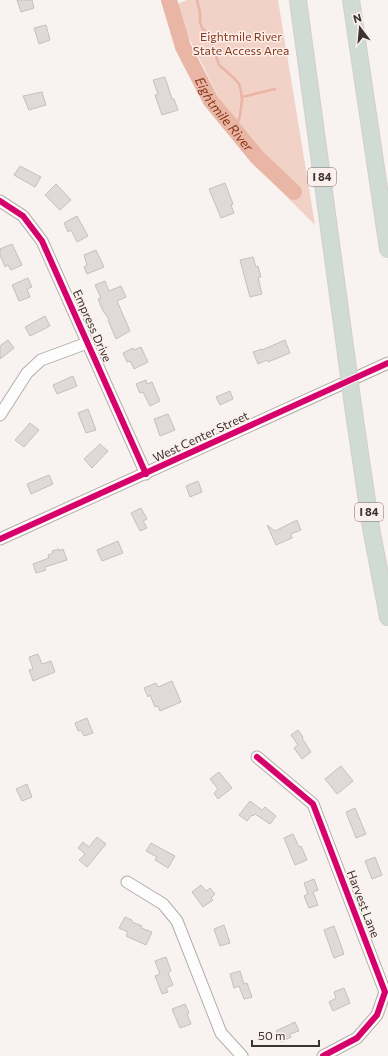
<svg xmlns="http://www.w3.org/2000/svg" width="388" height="1056" font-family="Commissioner,sans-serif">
<rect width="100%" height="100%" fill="#f8f2f0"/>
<path fill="#f2d1c7" d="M187,0h91l37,225 -55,-55 -27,-44 -60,-120z"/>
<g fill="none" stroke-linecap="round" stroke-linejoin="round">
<g stroke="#e9b5a4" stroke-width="2.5">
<path d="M197,0l3,13v9l2,6 7,7 10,30 15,13 5,6 2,7 1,9 -2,16 -5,14"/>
<path d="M242,97l33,-8"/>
</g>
<path stroke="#e9b5a4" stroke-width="16" id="s1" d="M169,0l14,47 28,54 46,56 37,35"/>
</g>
<g fill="#e0d9d7" stroke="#c6c0bd">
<path d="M17,0h15l2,8 -13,4z"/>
<path d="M46,25l4,15 -11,4 -5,-16z"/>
<path d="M165,77l7,22h2l4,11 -16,5 -7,-20 3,-1 -5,-14z"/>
<path d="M42,92l4,13 -17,5 -6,-14z"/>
<path d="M20,166l21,11 -6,10 -21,-12z"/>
<path d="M225,183l8,21 -2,1 3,8 -13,5 -12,-29z"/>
<path d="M56,184l15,16 -11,10 -15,-15z"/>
<path d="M77,216l11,20 -11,6 -6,-12 -3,2 -4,-9z"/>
<path d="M12,244l10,21 -11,5 -3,-5 -3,2 -5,-12v-6z"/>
<path d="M96,250l8,17 -17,7 -3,-7 3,-2 -3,-10z"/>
<path d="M253,257l3,10 2,-1 3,11h-3l4,17 -12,3 -10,-37z"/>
<path d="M28,278l4,9 -5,2 3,8 -11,4 -7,-16z"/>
<path d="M105,281l4,10 12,-5 5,11 -9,4 13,30 -14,8 -8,-19 1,-1 -6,-8 -5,-12 3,-1 -6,-13z"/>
<path d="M45,316l5,10 -20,10 -5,-9z"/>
<path d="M8,340l6,8 -14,11v-13z"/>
<path d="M285,340l5,13 -22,9 -1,-2 -9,4 -5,-12 9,-3v1z"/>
<path d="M141,347l7,15 -14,7 -4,-8 -3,1 -4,-9 10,-5 1,2z"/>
<path d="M73,376l4,10 -20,8 -4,-9z"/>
<path d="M146,380l1,4 5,-2 8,19 -10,5 -7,-14 -3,1 -4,-9z"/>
<path d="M230,391l3,8 -13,6 -4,-8z"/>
<path d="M88,409l8,21 -10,3 -8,-20z"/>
<path d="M168,414l7,16 -15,6 -6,-17z"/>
<path d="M30,423l9,7 -15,17 -9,-7z"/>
<path d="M100,444l8,7 -16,17 -8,-9z"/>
<path d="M49,475l4,9 -22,10 -4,-10z"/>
<path d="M198,481l4,11 -12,5 -4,-11z"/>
<path d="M141,508l6,11 -4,2 4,7 -7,3 -9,-18z"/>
<path d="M297,520l4,10 -10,4 1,4 -16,7 -9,-20 8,6z"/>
<path d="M118,541l5,12 -21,8 -5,-11z"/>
<path d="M59,549v2l4,-2 4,11 -22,7 1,3 -10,3 -3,-9 16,-6 -1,-3 5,-2 -1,-2z"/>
<path d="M38,654l4,10 9,-3 4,11 -22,9 -4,-11 4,-1 -4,-12z"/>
<path d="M172,681l9,21 -21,9 -2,-5 -3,1 -5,-12 -2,2 -4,-9 12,-5 2,4z"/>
<path d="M87,718l6,15 -9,3 -3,-6 -3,1 -3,-8z"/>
<path d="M298,730l5,7 -1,1 9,14 -9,7 -8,-11 4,-3 -7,-10z"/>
<path d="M341,766l12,15 -16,13 -12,-15z"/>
<path d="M219,772l13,16 -14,11 -4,-6 4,-4 -8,-10z"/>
<path d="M27,784l5,13 -10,4 -6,-12z"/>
<path d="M250,801l12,9 3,-3 11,9 -6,8 -15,-10 -2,2 -1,-1 -5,6 -8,-6z"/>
<path d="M355,808l11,26 -10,4 -10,-26z"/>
<path d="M293,834l6,13 2,-1 6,14 -12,5 -11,-27z"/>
<path d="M97,837l9,7 -19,23 -8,-7 6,-6 -7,-6 5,-6 6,5z"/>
<path d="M151,843l24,13 -7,12 -13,-8 2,-3 -11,-6z"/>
<path d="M375,857l7,18 -10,4 -7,-18z"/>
<path d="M314,879l4,11 -5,2 5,13 -9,3 -5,-12 4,-2 -4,-11z"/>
<path d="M201,885l5,6 4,-3 5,6 -4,4 2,2 -10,7 -11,-15z"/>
<path d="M125,917l7,3v2l10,4 -1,2 11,4 -6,13 -20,-9 2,-4 -9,-4z"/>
<path d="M224,925l6,18 -10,3 -6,-17z"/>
<path d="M334,926l10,28 -10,4 -10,-28z"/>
<path d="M166,957l5,14 -3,2 5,12 -7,3 2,4 -6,2 -7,-18 5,-2 -5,-13z"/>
<path d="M240,971l4,13 3,-1 5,14 -8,2 -5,-13 -5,2 -4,-14z"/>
<path d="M344,988l6,15 -17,8 -4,-9 7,-4 -2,-6z"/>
<path d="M185,1004l4,9 -2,1 4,10 -11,4 -8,-19z"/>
<path d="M295,1022l4,9 -9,3 1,3 -10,5 -5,-11z"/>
</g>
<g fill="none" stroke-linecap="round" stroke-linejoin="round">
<defs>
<g id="minor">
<path d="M0,201l23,15 19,25 104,233"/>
<path d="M0,415l27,-42 14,-13 46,-17"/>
<path d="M0,539l388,-176"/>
<path d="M257,757l56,47 72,188 -8,23 -20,23 -34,18"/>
<path d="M127,882l36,22 14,17 44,112 21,23"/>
</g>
<g id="highway">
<path d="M298,0l48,354"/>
<path d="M351,0l37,249"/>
<path d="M353,406l18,122 17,89"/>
</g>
</defs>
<use href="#minor" stroke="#b3adab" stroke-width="13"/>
<use href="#highway" stroke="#d2cecc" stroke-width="18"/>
<use href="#minor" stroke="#fefdfd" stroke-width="11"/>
<use href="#highway" stroke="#d1dbd6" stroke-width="16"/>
<defs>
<path id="highway-bridge" d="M346,354l7,52"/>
</defs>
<use href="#highway-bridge" stroke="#d2cecc" stroke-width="18" stroke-linecap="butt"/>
<use href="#highway-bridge" stroke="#d1dbd6" stroke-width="16"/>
<defs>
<g id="cycleway">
<path d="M0,201l23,15 19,25 104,233"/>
<path d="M0,539l388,-176"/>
<path d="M257,757l56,47 72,188 -8,23 -20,23 -34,18"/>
</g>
</defs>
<use href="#cycleway" stroke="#fcf0ec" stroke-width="8"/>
<use href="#cycleway" stroke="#d6006c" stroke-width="6"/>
</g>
<g text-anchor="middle" stroke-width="3" stroke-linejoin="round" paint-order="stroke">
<g fill="#fcf0ec" stroke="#766c69" stroke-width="1">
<rect x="308" y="168" width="28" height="18" rx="3"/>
<rect x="355" y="503" width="28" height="18" rx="3"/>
</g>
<g font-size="11" font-weight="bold" fill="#3c3431">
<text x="322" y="181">I 84</text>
<text x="369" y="516">I 84</text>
</g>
<g font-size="12" fill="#893519" stroke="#fcf0ec">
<text x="241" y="41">Eightmile River<tspan x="241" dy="14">State Access Area</tspan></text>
</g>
<g font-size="12" fill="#3c3431" stroke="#fcf0ec">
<text transform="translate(92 326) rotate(66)" y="4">Empress Drive</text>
<text transform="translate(201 437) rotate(-25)" y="4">West Center Street</text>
<text transform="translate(363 904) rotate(69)" y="4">Harvest Lane</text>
</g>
<g font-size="13" font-style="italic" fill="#863316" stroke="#fcf0ec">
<text dy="5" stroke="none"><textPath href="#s1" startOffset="128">Eightmile River</textPath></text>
</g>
</g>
<g transform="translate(360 28) rotate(344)" stroke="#fcf0ec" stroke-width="3" paint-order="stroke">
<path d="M0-3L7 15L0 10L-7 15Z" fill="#3c3431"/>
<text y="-6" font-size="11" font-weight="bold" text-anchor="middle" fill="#3c3431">N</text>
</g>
<path d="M252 1040v6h67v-6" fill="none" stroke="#3c3431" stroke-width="2"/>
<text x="258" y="1040" font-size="12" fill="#3c3431" stroke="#fcf0ec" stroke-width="3" paint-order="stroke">50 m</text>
</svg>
